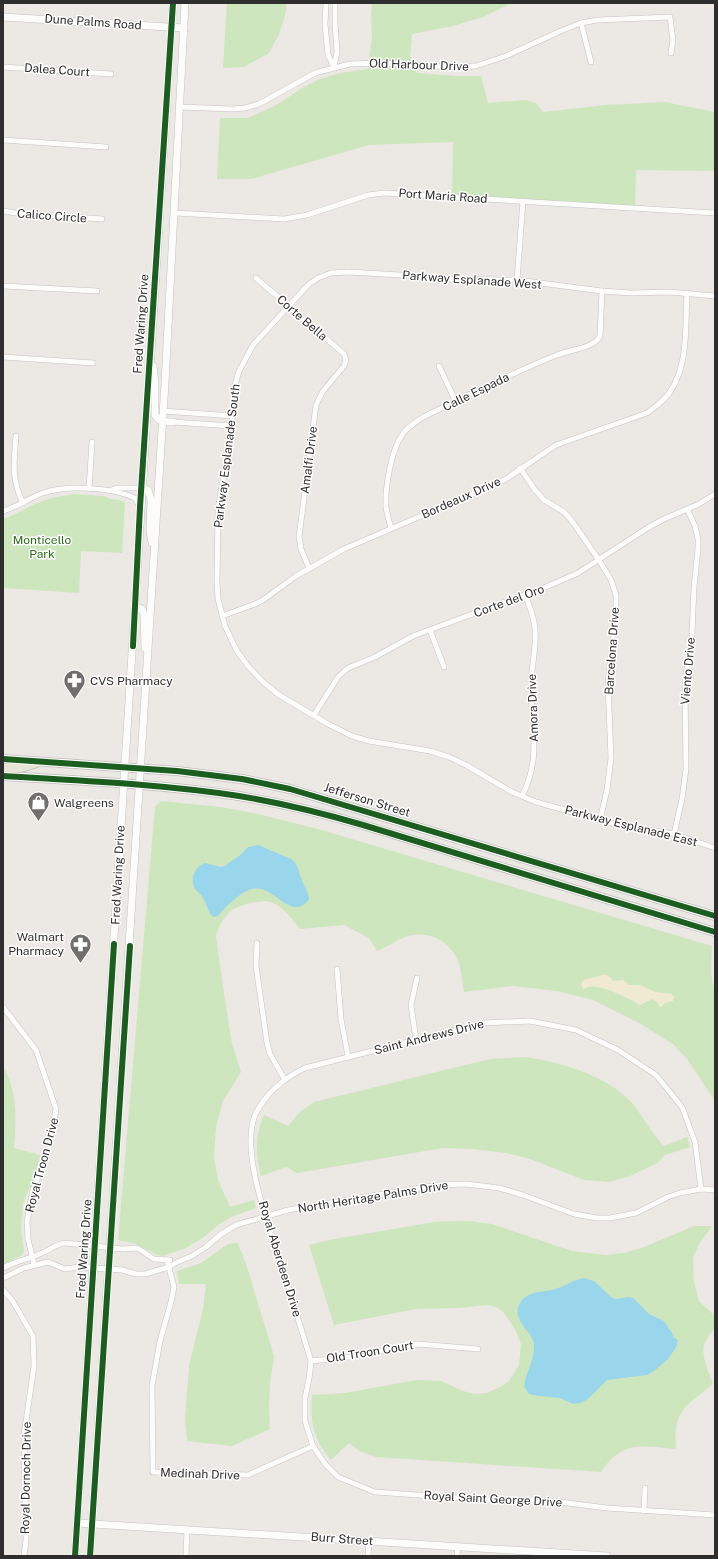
<svg xmlns="http://www.w3.org/2000/svg" width="718" height="1559" font-family="'Public Sans',sans-serif">
<rect width="100%" height="100%" fill="#ece8e4"/>
<g fill="#cee6be">
<path d="M227,3h60l-2,13 -6,18 -10,19 -25,14 -21,1z"/>
<path d="M372,3h140l-29,14 -30,9 -41,8 -2,22 7,17 41,3h23l7,27 38,-3 10,3 7,9 63,-7 59,-3 50,10v59l-79,-1 -1,38 -183,-11 1,-55 -84,3 -118,34h-34l3,-61h28l30,-14 24,-16 18,-9 20,-6 28,-4 4,-33 -1,-19z"/>
<path d="M74,494l30,2 6,3 10,1 5,3 -3,50 -41,-2 -2,42 -76,-5v-69c14,-4 24,-12 37,-17 11,-5 22,-6 34,-8z"/>
<path d="M161,801l60,6 33,6 64,16 394,117c0,14 -3,31 3,44v111l-28,-42 -13,-14 -33,-21 -48,-24 -36,-9 -44,-5 -49,6c-2,-10 -2,-22 -6,-31 -8,-21 -32,-32 -53,-24 -10,4 -18,10 -28,14l-8,-13 -25,-13 -44,4c-9,-11 -16,-22 -29,-27 -8,-3 -32,3 -39,8 -7,5 -15,19 -16,26l7,51 9,57 9,28 -18,29 -7,26 -2,30 4,23 12,27 24,-7 2,8 -25,9 -13,8 -14,12 -18,11 -23,8 -6,-1 -21,-11 -18,-4 37,-433z"/>
<path d="M525,1057c36,5 84,19 108,47 11,14 19,30 31,42l23,-9 3,10 -25,8 -6,7 -29,14 -21,6 -25,-2 -54,-21 -24,-6 -34,-4 -29,-1 -146,25 -11,-6 -25,9c-6,-22 -6,-41 3,-61l24,11 12,-14 14,-10 176,-43z"/>
<path d="M3,1066c14,24 14,55 11,82l26,7 -3,15 -14,33 -2,26 3,22 -2,4 -19,10z"/>
<path d="M451,1221h18l23,3 80,27 34,4 18,-2 20,-6 50,-21h18l-13,18 -6,14 1,25 5,18 16,15c0,3 1,7 0,10 -1,6 -9,11 -11,19 -3,12 5,27 9,39 -28,23 -40,26 -37,65 -34,-3 -54,-9 -75,23l-225,-15 -17,-6 -10,-8 -18,17c-18,-22 -21,-37 -19,-65l33,-2 72,-13 24,1 22,10 11,3 13,-1 13,-6 9,-6 10,-16 2,-21 -6,-15 -11,-16 -6,-5 -10,-3 -30,3 -42,1 -82,16 -25,-80 20,-5 105,-18z"/>
<path d="M238,1243l9,24 27,89 -4,28 -1,21 1,24 -38,17 -45,-5 -2,-23 4,-52 14,-57 3,-25h-27l-2,-13 24,-8 27,-19z"/>
</g>
<path fill="#f0ead3" d="M603,975h4l7,6 9,-1 6,5h11l15,7 17,2 2,3 -1,4 -8,2 -4,4 -2,-1 -2,-4 -5,-3 -12,6c-10,-6 -39,-21 -51,-18 -2,0 -4,2 -6,2l-2,-4 2,-5z"/>
<g fill="#99d6ec">
<path d="M258,845l33,14c7,5 7,11 10,19 3,9 7,12 8,21 -14,21 -31,-5 -45,-9 -4,-2 -11,-2 -15,0 -10,3 -25,19 -31,26l-4,1 -3,-2c-3,-5 -5,-11 -8,-17 -2,-4 -6,-6 -8,-9 -6,-11 0,-22 10,-26l16,4 3,-1 15,-10 9,-9z"/>
<path d="M584,1278l10,3 17,16 5,2 13,-2 4,1 16,16 15,7 8,12 2,5 4,2 -1,6 -9,13 -14,12 -7,4 -40,5 -19,19 -8,4 -7,1 -13,-6 -21,-2 -10,-2 -5,-8c2,-14 11,-27 10,-42 -2,-11 -12,-16 -15,-26 -2,-5 -2,-10 1,-15 8,-13 22,-10 35,-14 11,-3 17,-9 29,-11z"/>
</g>
<g fill="none" stroke-linecap="round" stroke-linejoin="round">
<defs>
<g id="street">
<path d="M326,3l-1,21 3,31 6,12"/>
<path d="M581,23l10,39"/>
<path d="M3,67l108,7"/>
<path d="M334,67l3,-15 -2,-29v-20"/>
<path d="M180,107l52,2 13,-1 14,-4 56,-31 35,-9 34,-1 66,4 26,-1 30,-10 57,-26 18,-7 16,-3 73,-3 3,23 -2,13"/>
<path d="M3,140l103,7"/>
<path d="M3,211l12,2 87,6"/>
<path d="M175,213l109,6 23,-4 61,-20 16,-2 331,20"/>
<path d="M256,278l88,76 2,6 -2,6 -21,25 -7,14 -17,132 2,12 8,19"/>
<path d="M517,280l6,-79"/>
<path d="M3,286l94,5"/>
<path d="M715,296l-46,-4 -38,1 -29,-2 -85,-11 -84,-1 -15,-3 -70,-4 -17,1 -13,5 -10,7 -55,60 -14,26 -4,14 -4,49 -13,75 -1,72 1,18 7,27 12,25 11,15 15,16 16,13 49,29 24,12 17,5 61,10 19,6 17,8 46,27 24,10 79,22 59,10 41,14"/>
<path d="M3,357l90,6"/>
<path d="M439,366l17,36"/>
<path d="M163,411l70,5"/>
<path d="M173,422l59,4"/>
<path d="M16,436c-2,26 -5,43 7,67"/>
<path d="M520,468l15,22 9,10 20,12 8,9 27,39 12,20 5,15v15l-8,73 3,75 -4,32 -7,30"/>
<path d="M89,489l3,-47"/>
<path d="M111,490l6,-2h24"/>
<path d="M3,511c14,-4 26,-13 40,-18 24,-8 68,-6 92,5l5,9"/>
<path d="M391,528c-2,-7 -4,-14 -5,-21 -1,-19 5,-56 16,-72 5,-8 14,-13 21,-18 44,-21 88,-44 134,-62 12,-5 38,-7 43,-19l2,-45"/>
<path d="M222,616l33,-12 8,-4 33,-24 48,-27 149,-64 13,-6 50,-34 91,-32c8,-6 17,-12 23,-21 19,-28 15,-67 17,-99"/>
<path d="M430,630l14,37"/>
<path d="M314,715l24,-38 10,-9 27,-11 38,-21 133,-49 32,-14 71,-46 15,-8 35,-15 16,-10"/>
<path d="M522,796c19,-37 10,-66 9,-105 -1,-20 6,-42 4,-61 0,-12 -6,-24 -10,-36"/>
<path d="M674,834l8,-35 4,-30 -1,-87 7,-47 2,-48 4,-38v-10l-3,-13 -8,-17"/>
<path d="M257,943l-1,23 11,77 3,11 15,26"/>
<path d="M337,969l4,50 7,37"/>
<path d="M3,1007l33,43 20,59 -5,30 -7,25 -11,25 -6,33 1,17 6,25"/>
<path d="M416,1040l-5,-35 6,-27"/>
<path d="M701,1189l-6,-47 -13,-35 -26,-32 -38,-25 -42,-20 -46,-9 -47,2 -178,45c-20,9 -41,27 -50,47 -15,38 14,110 26,148 10,32 20,65 30,98l-2,18 -4,19v23l8,25 13,19 12,12 37,15 113,8h56l63,8 108,7"/>
<path d="M167,1260l7,27 -3,15 -11,39 -8,45 1,86 95,3 65,-29"/>
<path d="M3,1268c13,-7 26,-9 39,-15 8,-3 13,-9 23,-10l58,6 11,-1 5,1 15,10 16,1"/>
<path d="M3,1278l21,-10 24,-6 17,7 14,-2 43,3 14,4h9l24,-7 8,-5 15,-6 14,-9 15,-13 15,-9 52,-15 150,-25 28,-1 33,4 24,7 51,19 23,4h13l26,-5 32,-16 12,-4 21,-4 14,1"/>
<path d="M3,1290l9,10 21,36 1,30 -10,69 2,105 -2,16"/>
<path d="M311,1361l39,-4 68,-13 60,5"/>
<path d="M644,1511l1,-23"/>
<path d="M186,1556l1,-27"/>
<path d="M368,1556l1,-15"/>
<path d="M457,1556l1,-10"/>
</g>
<g id="secondary">
<path d="M3,17l181,11"/>
<path d="M153,366l2,17v32c4,7 11,7 18,7"/>
<path d="M141,488l7,2 3,9 -1,32 2,11"/>
<path d="M135,607l7,2 2,6 1,33"/>
<path d="M77,1523l530,33"/>
<path d="M75,1556l98,-1553"/>
<path d="M90,1556l75,-1173 20,-380"/>
</g>
<g id="primary">
<path d="M3,759l174,12 65,8 48,10 425,127"/>
<path d="M3,768h18l16,-5"/>
<path d="M3,776c79,5 158,8 236,20 42,7 83,17 124,29l352,107"/>
</g>
</defs>
<use href="#street" stroke="#c5c4c5" stroke-width="6"/>
<use href="#secondary" stroke="#c5c4c5" stroke-width="8"/>
<use href="#primary" stroke="#c6c5c4" stroke-width="10"/>
<use href="#street" stroke="#fcfcfb" stroke-width="5"/>
<use href="#secondary" stroke="#fcfcfb" stroke-width="7"/>
<use href="#primary" stroke="#e8e4d6" stroke-width="8"/>
<defs>
<g id="cycleway">
<path d="M133,646l7,-139 33,-504"/>
<path d="M3,759l174,12 65,8 48,10 425,127"/>
<path d="M3,776c79,5 158,8 236,20 42,7 83,17 124,29l352,107"/>
<path d="M75,1556l39,-612"/>
<path d="M90,1556l40,-610"/>
</g>
</defs>
<use href="#cycleway" stroke="#fff" stroke-width="8"/>
<use href="#cycleway" stroke="#1b5e20" stroke-width="6"/>
</g>
<defs>
<symbol id="pharmacy-pin" viewBox="-11 -11 22 30"><path d="M0 17L-7.5 6A9.5 9.5 0 1 1 7.5 6Z" fill="#706f6e" stroke="#fff"/><path d="M-2-6h4v4h4v4h-4v4h-4v-4h-4v-4h4Z" fill="#fff"/></symbol>
<symbol id="shop-pin" viewBox="-11 -11 22 30"><path d="M0 17L-7.5 6A9.5 9.5 0 1 1 7.5 6Z" fill="#706f6e" stroke="#fff"/><path d="M-5-2.5h2.3a2.7 3.5 0 0 1 5.4 0H5L5.5 6h-11ZM-1.5-2.5h3a1.5 2.3 0 0 0-3 0Z" fill="#fff"/></symbol>
</defs>
<g fill-rule="evenodd">
<use href="#pharmacy-pin" x="62" y="668" width="25" height="34"/>
<use href="#shop-pin" x="26" y="790" width="25" height="34"/>
<use href="#pharmacy-pin" x="68" y="932" width="25" height="34"/>
</g>
<g text-anchor="middle" stroke-width="3" stroke-linejoin="round" paint-order="stroke">
<g font-size="12" fill="#2e2e2e" stroke="#fff">
<text transform="translate(93 22) rotate(4)" y="4">Dune Palms Road</text>
<text transform="translate(419 65) rotate(2)" y="4">Old Harbour Drive</text>
<text transform="translate(57 70) rotate(4)" y="4">Dalea Court</text>
<text transform="translate(443 196) rotate(4)" y="4">Port Maria Road</text>
<text transform="translate(52 216) rotate(4)" y="4">Calico Circle</text>
<text transform="translate(472 280) rotate(4)" y="4">Parkway Esplanade West</text>
<text transform="translate(302 318) rotate(41)" y="4">Corte Bella</text>
<text transform="translate(141 324) rotate(-86)" y="4">Fred Waring Drive</text>
<text transform="translate(476 392) rotate(-26)" y="4">Calle Espada</text>
<text transform="translate(227 456) rotate(-83)" y="4">Parkway Esplanade South</text>
<text transform="translate(309 460) rotate(-83)" y="4">Amalfi Drive</text>
<text transform="translate(461 498) rotate(-24)" y="4">Bordeaux Drive</text>
<text transform="translate(509 601) rotate(-20)" y="4">Corte del Oro</text>
<text transform="translate(612 651) rotate(-86)" y="4">Barcelona Drive</text>
<text transform="translate(688 671) rotate(-85)" y="4">Viento Drive</text>
<text transform="translate(533 708) rotate(-92)" y="4">Amora Drive</text>
<text transform="translate(367 800) rotate(17)" y="4">Jefferson Street</text>
<text transform="translate(631 826) rotate(14)" y="4">Parkway Esplanade East</text>
<text transform="translate(118 875) rotate(-87)" y="4">Fred Waring Drive</text>
<text transform="translate(429 1037) rotate(-14)" y="4">Saint Andrews Drive</text>
<text transform="translate(42 1165) rotate(-75)" y="4">Royal Troon Drive</text>
<text transform="translate(373 1197) rotate(-9)" y="4">North Heritage Palms Drive</text>
<text transform="translate(84 1249) rotate(-86)" y="4">Fred Waring Drive</text>
<text transform="translate(280 1259) rotate(73)" y="4">Royal Aberdeen Drive</text>
<text transform="translate(370 1352) rotate(-9)" y="4">Old Troon Court</text>
<text transform="translate(200 1474) rotate(2)" y="4">Medinah Drive</text>
<text transform="translate(26 1478) rotate(-89)" y="4">Royal Dornoch Drive</text>
<text transform="translate(493 1499) rotate(3)" y="4">Royal Saint George Drive</text>
<text transform="translate(342 1539) rotate(4)" y="4">Burr Street</text>
</g>
<g font-size="12" fill="#2c6e1b" stroke="#fff">
<text x="42" y="544">Monticello<tspan x="42" dy="14">Park</tspan></text>
</g>
<g font-size="12" fill="#2e2e2e" stroke="#fff" text-anchor="start">
<text x="90" y="685">CVS Pharmacy</text>
<text x="54" y="807">Walgreens</text>
<text x="64" y="941" text-anchor="end">Walmart<tspan x="64" dy="14">Pharmacy</tspan></text>
</g>
</g>
<rect width="718" height="1559" fill="none" stroke="#2e2e2e" stroke-width="8"/>
</svg>
